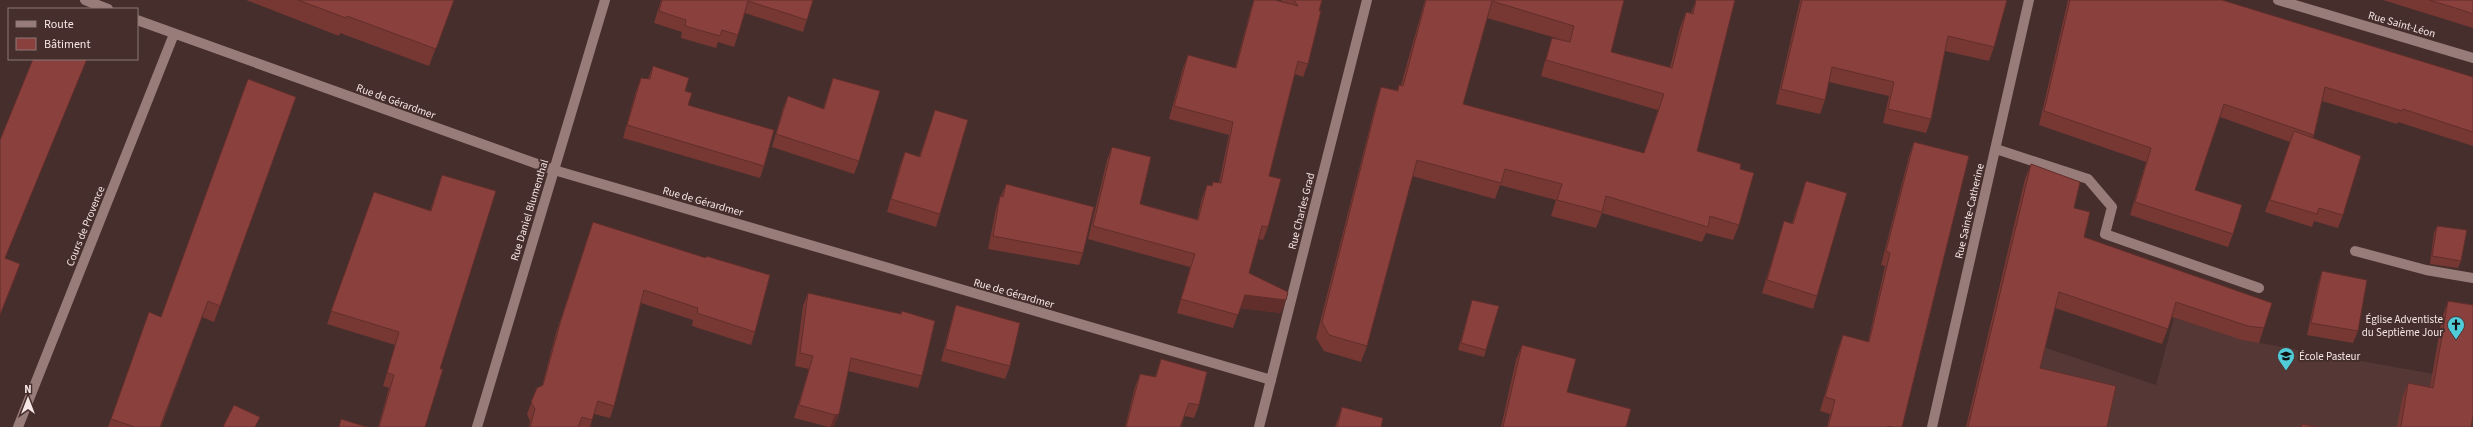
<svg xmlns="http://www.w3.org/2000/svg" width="2473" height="427" font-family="'Source Sans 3',sans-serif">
<rect width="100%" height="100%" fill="#452e2c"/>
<path fill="#553835" d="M2174,318l69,22 230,41v46h-507l77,-80 113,38z"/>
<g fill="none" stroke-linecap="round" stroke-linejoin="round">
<g stroke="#987c79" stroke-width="10">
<path d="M1996,149l92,30 24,28 -7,27 154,54"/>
<path d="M2355,251l71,19 47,8"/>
<path d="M18,427l156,-393"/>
</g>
<g stroke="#987c79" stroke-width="10">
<path d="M85,0l23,9"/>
<path d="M2278,0l195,58"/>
<path d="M137,20l417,150 717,210"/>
<path d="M477,427l128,-427"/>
<path d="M1259,427l108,-427"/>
<path d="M1932,427l97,-427"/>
</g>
</g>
<g fill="#773834" fill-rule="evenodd">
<path d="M246,0h208l-25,66 -89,-33 -1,3z"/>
<path d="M661,0h152l-10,32 -58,-19 -11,34 -16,-5 -2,6 -35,-10 1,-6 -28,-9z"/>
<path d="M1254,0h21l7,2 -1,-2h41l-3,11 -11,53 -5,13 -8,-3 -26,102 -1,51 -5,13 -5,-1 -9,34 32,40 -41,-5 -7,20 -56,-15 13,-46 -102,-28 19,-79 5,-13 28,57 57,15 5,-21 5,-13 5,1 1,-4 6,1 10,-48 -60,-16 14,-51 5,-13 47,13 16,-60z"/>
<path d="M1425,0h199l-13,52 59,15 10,-39 6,-16 5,1 5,-13 1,151 43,18 -1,56 -6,15 -27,-7 -4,9 -100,-29 -6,15 -45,-12 5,-16 -56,-15 -5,14 -83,-23 -45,170 -6,16 -37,-11 -8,-13 60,-235 5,-16 16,3 2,-5h2zM1487,18l76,22 -11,-2 -5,16 -6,22 117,34 -14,43 -181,-49z"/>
<path d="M1800,0h207l-13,47 -5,14 -44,-10 -14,68 -5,14 -43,-10 6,-27 -60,-14 -4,18 -5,14 -44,-10z"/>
<path d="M2068,0h154l251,77v69l-75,-24 -1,2 -75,-23 -9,37 30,77 -5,13 -24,-7 -2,6 -47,-15 25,-70 -70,-25 -25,73 38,44 -5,13 -98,-32 16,-53 -107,-37z"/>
<path d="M2383,0h90v28z"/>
<path d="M653,66l32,25 3,14 76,61 -4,12 -137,-40 13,-47 5,-13 7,1z"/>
<path d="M833,78l26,83 -5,13 -82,-27 11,-39 5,-12 35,13z"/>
<path d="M296,97l-82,225 -12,-5 -41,110h-53l41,-115 12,5z"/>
<path d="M935,110l5,104 -4,13 -49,-15 13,-47 5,-13 14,5z"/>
<path d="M1914,142l-12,285h-75l3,-13 -10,-3 18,-63 5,-13 25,7 17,-76 -4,-1 28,-109z"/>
<path d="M2031,164l43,44 10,29 180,91 -5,15 -17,-3 -70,-23 -10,27 -107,-36 -15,60 67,59h-141l59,-248z"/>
<path d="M442,175l-2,194 -15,58h-47l11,-39 -6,-2 12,-41 -68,-21 47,-132 56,19z"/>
<path d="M1806,181l11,115 -4,13 -51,-16 18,-59 4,-13 8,2z"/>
<path d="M1006,184l77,69 -4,12 -91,-16 8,-40 4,-13h1z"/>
<path d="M593,222l162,110 -4,13 -59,-19 1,-6 -52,-17 -27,103 -4,12 -16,-4 -4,13h-61l1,-6 -3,-7 10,-26 5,-2 14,-53z"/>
<path d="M2437,226l24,35 -3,7 -28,-4 4,-31z"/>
<path d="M2322,271l36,60 -5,12 -46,-8 11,-51z"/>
<path d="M808,293l114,83 -4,12 -70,-17 -9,43 -5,12 -5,1 -35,-9 15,-49 -14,-3 8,-60z"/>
<path d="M1472,300l14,50 -2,7 -26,-7 12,-43z"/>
<path d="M2448,301l23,126h-74l5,-28 6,-16 22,4 12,-69z"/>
<path d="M956,305l54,61 -5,13 -64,-18 11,-43z"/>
<path d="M1522,345l45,47 59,35h-125l15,-67z"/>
<path d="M1161,359l38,46 -5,13 -9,-2 -4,11h-56l10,-40 5,-13 15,3z"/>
<path d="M1342,407l39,20h-46z"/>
</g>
<g fill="#612e2b">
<path d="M87,59l-87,212 5,-13z"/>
<path d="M20,264l-5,15 -15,37v-1z"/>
<path d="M1245,295l41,5 -5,13 -41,-5z"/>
<path d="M839,414l-5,12 -4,1 5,-12z"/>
</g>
<g fill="#8a413d" stroke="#612e2b" fill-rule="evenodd">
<path d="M298,0h156l-18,49 -89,-33 -1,2z"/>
<path d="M662,0h151l-6,20 -59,-19 -10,34 -16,-5 -2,6 -35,-10 1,-6 -27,-9z"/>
<path d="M1254,0h21l23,6 -4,-6h28l-3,11h2l-13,53 -10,-3 -29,115 12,3 -13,48 -6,-1 -13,47 39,19 -2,8 -41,-5 -7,20 -57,-16 14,-45 -102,-28 19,-79 39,10 -11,47 58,16 9,-35 5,1 1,-4 8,1 12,-61 -59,-16 14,-51 48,13z"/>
<path d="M1426,0h198l-13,52 61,16 14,-56 7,2 3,-14h39l-38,151 44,13 -1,5 14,4 -15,52 -29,-9 -2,11 -102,-31 -4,16 -45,-12 5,-16 -57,-15 -4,14 -84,-23 -50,186 -38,-11 -7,-13 59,-235 17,4 1,-6 4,1zM1492,1l82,25 -4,16 -18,-4 -6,22 118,34 -20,59 -181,-49z"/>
<path d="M1802,0h205l-13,47 -46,-11 -17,83 -43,-10 6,-27 -62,-15 -7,33 -44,-11z"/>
<path d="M2070,0h152l251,77v55l-70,-23 -1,2 -77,-24 -11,48 -90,-31 -29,86 47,15 -9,29 -98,-32 16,-54 -107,-37z"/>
<path d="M2429,0h44v14l-11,-4z"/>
<path d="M33,59h54l-82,199 15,6 -20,51v-175z"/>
<path d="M653,66l36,12 -4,13 7,2 -4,12 86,25 -10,36 -137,-41 14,-47 9,1z"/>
<path d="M833,78l47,13 -21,70 -83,-27 12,-38 36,13z"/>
<path d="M248,79l48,18 -76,209 -12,-5 -48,126h-25l-24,-8 38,-107 12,5z"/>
<path d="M935,110l33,10 -28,94 -49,-15 14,-47 15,5z"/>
<path d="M2294,131l67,25 -18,59 -24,-7 -2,6 -47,-14z"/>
<path d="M1914,142l55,14 -67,271h-9l-5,-1 -1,1h-59l7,-27 -10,-3 18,-62 26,7 21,-89 -4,-2z"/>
<path d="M2031,164l49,18 -6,26 16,4 -6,25 188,66 -8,25 -16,-2 -72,-24 -8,27 -109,-37 -19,76 76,18 -9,41h-139z"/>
<path d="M442,175l54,16 -56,178h3l-18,58h-46l15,-52 -7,-2 12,-41 -68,-21 43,-119 57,19z"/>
<path d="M1806,181l41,12 -30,103 -50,-16 17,-59 9,3z"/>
<path d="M1006,184l88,23 -11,46 -90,-17 7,-40 3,1z"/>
<path d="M593,222l113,36v-2l64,19 -15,57 -58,-19 1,-5 -54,-18 -30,116 -16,-5 -6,19 -10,-3 -4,10h-48l5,-18 -4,-7 6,-14 6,-3 18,-65z"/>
<path d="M2437,226l30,4 -6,31 -29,-5z"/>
<path d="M2322,271l45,9 -9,51 -47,-8z"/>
<path d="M808,293l93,21 1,-3 33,10 -13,55 -71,-18 -12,56 -4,1 -36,-10 14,-49 -13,-3z"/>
<path d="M1472,300l27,6 -13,44 -25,-7z"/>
<path d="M2448,301l25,4v111l-2,11h-70l7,-44 25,5z"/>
<path d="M956,305l64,18 -10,43 -65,-17z"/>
<path d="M1522,345l54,14 -9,33 64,17 -5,18h-123z"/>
<path d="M1161,359l46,13 -8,33 -10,-2 -9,24h-54l14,-53 16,3z"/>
<path d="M234,405l26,12 -5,10h-32z"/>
<path d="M1342,407l41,11 -2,9h-44z"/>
<path d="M341,419l26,8h-28z"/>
<path d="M2302,424l16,3h-17z"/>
</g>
<defs>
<symbol id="church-pin" viewBox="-11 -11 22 30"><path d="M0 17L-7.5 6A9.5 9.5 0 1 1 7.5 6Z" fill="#52cbd8" stroke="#452e2c"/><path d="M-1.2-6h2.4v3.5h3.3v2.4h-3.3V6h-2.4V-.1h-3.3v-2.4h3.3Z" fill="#111"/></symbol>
<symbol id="school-pin" viewBox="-11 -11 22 30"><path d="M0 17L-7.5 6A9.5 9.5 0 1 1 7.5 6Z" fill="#52cbd8" stroke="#452e2c"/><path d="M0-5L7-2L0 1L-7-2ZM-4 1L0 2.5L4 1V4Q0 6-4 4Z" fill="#111"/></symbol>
</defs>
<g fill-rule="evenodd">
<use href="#church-pin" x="2446" y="315" width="20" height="27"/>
<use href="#school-pin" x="2276" y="346" width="20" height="27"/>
</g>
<g text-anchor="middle" stroke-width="4" stroke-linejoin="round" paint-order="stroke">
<g font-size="11" fill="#f6e6e5" stroke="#452e2c">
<text transform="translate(2402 24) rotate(16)" y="4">Rue Saint-Léon</text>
<text transform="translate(396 101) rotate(20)" y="4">Rue de Gérardmer</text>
<text transform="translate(703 201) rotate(16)" y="4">Rue de Gérardmer</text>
<text transform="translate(529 210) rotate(-73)" y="4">Rue Daniel Blumenthal</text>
<text transform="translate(1301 211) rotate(-76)" y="4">Rue Charles Grad</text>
<text transform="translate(1969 211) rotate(-77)" y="4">Rue Sainte-Catherine</text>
<text transform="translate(85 226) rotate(-68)" y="4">Cours de Provence</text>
<text transform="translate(1014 293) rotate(16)" y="4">Rue de Gérardmer</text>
</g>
<g font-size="11" fill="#f6e6e5" stroke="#452e2c" text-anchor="end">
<text x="2443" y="323">Église Adventiste<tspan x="2443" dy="13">du Septième Jour</tspan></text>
<text x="2299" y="360" text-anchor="start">École Pasteur</text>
</g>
</g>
<rect x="8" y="8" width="130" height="52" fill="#452e2c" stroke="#8c7876"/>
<rect x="16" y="21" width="20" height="6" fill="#987c79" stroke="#8c7876"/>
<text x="44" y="28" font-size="12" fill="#f6e6e5">Route</text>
<rect x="16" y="38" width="20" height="12" fill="#8a413d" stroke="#8c7876"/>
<text x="44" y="48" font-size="12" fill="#f6e6e5">Bâtiment</text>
<g transform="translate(28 399)" stroke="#452e2c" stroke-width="3" paint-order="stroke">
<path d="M0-3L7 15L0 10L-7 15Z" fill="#f6e6e5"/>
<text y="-6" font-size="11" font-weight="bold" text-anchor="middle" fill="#f6e6e5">N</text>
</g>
</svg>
